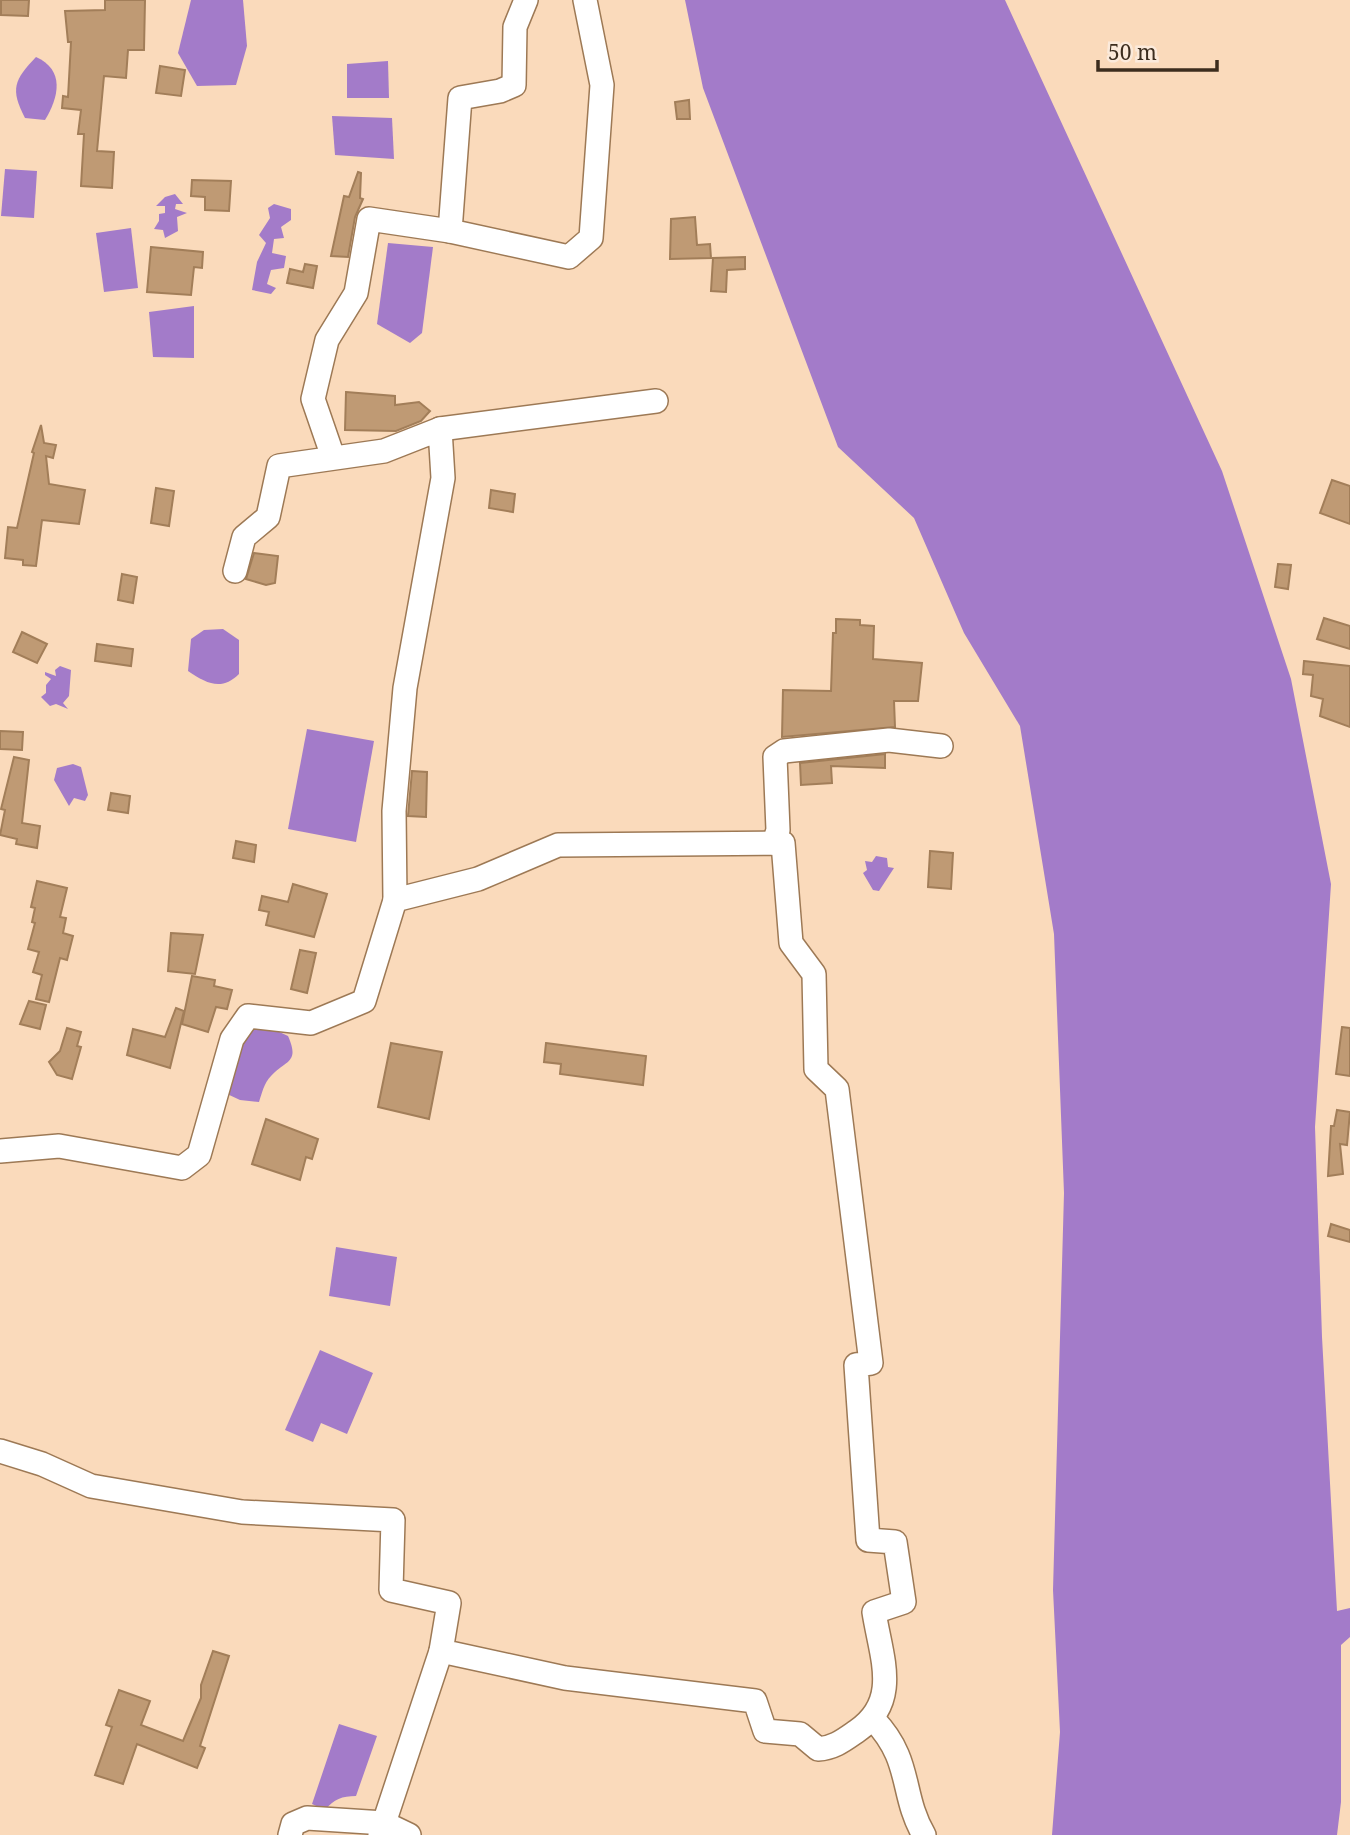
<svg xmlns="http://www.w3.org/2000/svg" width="1350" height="1835" font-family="'Noto Serif',serif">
<rect width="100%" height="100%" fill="#fadabb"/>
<g fill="#a37bc9">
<path d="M191,0h52l4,46 -11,39 -39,1 -19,-33z"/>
<path d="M685,0h320l217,471 69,208 40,205 -16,243 7,210 15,274 13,-3v29l-9,8v157l-4,33h-285l8,-103 -7,-142 11,-397 -10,-259 -34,-208 -56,-93 -50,-115 -76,-71 -135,-359z"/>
<path d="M36,57c29,13 23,40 9,63l-20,-2c-15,-29 -11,-38 11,-61z"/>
<path d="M388,61l1,37h-42v-34z"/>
<path d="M332,116l60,2 2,41 -59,-4z"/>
<path d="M5,169l32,2 -3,47 -33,-2z"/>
<path d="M175,194l8,10h-7l-1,5 12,4 -10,4 1,14 -13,7 -2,-8 -9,-1 5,-8v-7l6,-1v-7h-9l9,-9z"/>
<path d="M274,204l17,5v11l-10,7 3,11 -10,1 -2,14 14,3 -2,12 -13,2 -4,14 9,4 -5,6 -19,-4 5,-28 9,-19 -7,-8 11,-17 -2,-10z"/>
<path d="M131,228l7,60 -34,4 -8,-59z"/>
<path d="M388,243l45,4 -11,86 -12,10 -33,-19z"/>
<path d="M194,306v52l-41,-1 -4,-45z"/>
<path d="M223,629l16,11v34c-17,17 -32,10 -51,-3l3,-32 13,-9z"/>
<path d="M60,666l11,4 -2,26 -6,7 5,6 -12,-5 -6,2 -9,-9 5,-4v-8l5,-6 -6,-4v-3l11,4 -1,-6z"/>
<path d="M307,729l67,12 -18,101 -68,-13z"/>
<path d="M73,764l8,3 7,28 -3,6 -11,-3 -5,8 -15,-26 3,-12z"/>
<path d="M876,856l11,2 1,9 6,1 -15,23 -6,-1 -10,-17 4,-3 -2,-9 7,1z"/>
<path d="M273,1029l15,7c12,27 -2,24 -17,40 -7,7 -9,17 -12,26l-19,-2 -15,-7 9,-40 15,-23z"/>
<path d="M336,1247l61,10 -7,49 -61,-10z"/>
<path d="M320,1350l53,23 -26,61 -26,-11 -8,19 -28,-12z"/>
<path d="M339,1724l38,12 -21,60c-14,0 -22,3 -31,14l-13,-6z"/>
</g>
<g fill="#bf9a74" stroke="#a27e59" stroke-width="2">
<path d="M1,0h28l-1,16 -27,-1z"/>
<path d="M105,0h40l-1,50h-16l-2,28 -22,-2 -7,75 17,1 -2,36 -31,-2 3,-52h-6l3,-24 -19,-2 1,-12 5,1 3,-55h-3l-3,-31 40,-1z"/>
<path d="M160,66l25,4 -4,26 -25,-3z"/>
<path d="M689,100l1,19h-13l-2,-17z"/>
<path d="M358,172l3,1 -1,25 3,1 -8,18 -7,40 -17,-1 13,-60 5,1z"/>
<path d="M192,180l39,1 -2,30 -24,-1v-13l-14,-1z"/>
<path d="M695,217l2,28 13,-1 1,14 -41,1 1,-40z"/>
<path d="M151,247l52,5 -1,16 -8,-1 -3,28 -44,-3z"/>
<path d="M745,257v12l-18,1 -1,22 -15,-1 2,-33z"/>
<path d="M305,264l12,2 -4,22 -26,-5 3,-14 13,3z"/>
<path d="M346,392l49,4v9l24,-3 11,9 -9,10 -25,10 -51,-1z"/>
<path d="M41,425l3,18 12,2 -3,13 -7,-2 3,28 36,6 -6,34 -37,-4 -6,46 -13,-1v-5l-18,-2 3,-31 9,1 17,-75 -2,-1z"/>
<path d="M1332,480l18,6v38l-30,-11z"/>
<path d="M156,488l18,3 -5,35 -18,-3z"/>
<path d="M491,490l24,4 -2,18 -24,-4z"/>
<path d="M254,553l24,3 -3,27 -9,2 -20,-6z"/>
<path d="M1278,564l13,1 -3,24 -13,-2z"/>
<path d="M122,574l15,3 -4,26 -15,-3z"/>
<path d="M1324,618l26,8v23l-33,-10z"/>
<path d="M836,619l24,1v5l14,1 -1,33 49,4 -4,38h-24l1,26 -113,10 1,-47 48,1 2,-58h3z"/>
<path d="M22,632l25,12 -10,19 -24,-11z"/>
<path d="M97,644l36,5 -2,17 -36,-5z"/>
<path d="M1304,661l46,5v61l-30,-11 3,-17 -12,-3 2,-21 -10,-1z"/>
<path d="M0,731l23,1 -1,18 -22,-1z"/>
<path d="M885,754v14l-54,-2 1,17 -31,2 -1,-22z"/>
<path d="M14,757l15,3 -7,63 18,3 -3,22 -21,-4 1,-5 -17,-4 5,-25 -4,-1z"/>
<path d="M412,771l15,1 -1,45 -18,-1z"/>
<path d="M111,793l19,3 -2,17 -20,-3z"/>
<path d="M236,841l20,4 -2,17 -21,-4z"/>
<path d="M930,851l23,2 -2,36 -23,-2z"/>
<path d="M37,881l30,7 -7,29 6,1 -3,15 10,3 -6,24 -7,-2 -11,44 -13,-3 6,-24 -9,-3 6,-20 -11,-3 7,-26 -3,-1 3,-14 -4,-1z"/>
<path d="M293,884l34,10 -13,43 -48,-12 3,-13 -10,-2 3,-14 26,6z"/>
<path d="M171,933l32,2 -8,39 -27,-3z"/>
<path d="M300,950l16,3 -9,40 -16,-4z"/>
<path d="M192,976l23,4 -1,6 18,4 -5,19 -11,-2 -8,25 -26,-8z"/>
<path d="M29,1001l17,4 -6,24 -20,-5z"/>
<path d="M176,1008l8,3 -14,57 -43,-13 6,-26 32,8z"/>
<path d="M1342,1027l8,1v48l-14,-2z"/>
<path d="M67,1028l14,4 -4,14 4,1 -9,32 -15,-4 -8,-13 11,-11z"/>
<path d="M391,1043l51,9 -13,67 -51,-12z"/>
<path d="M546,1043l100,13 -3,29 -83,-11 1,-10 -17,-2z"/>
<path d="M1337,1110l13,2 -3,33 -7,-1 3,30 -15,2 3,-50h3z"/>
<path d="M266,1119l52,20 -6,20 -6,-2 -6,23 -48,-16z"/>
<path d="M1331,1224l19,6v12l-22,-6z"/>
<path d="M213,1651l16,5 -29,90 5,2 -8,20 -60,-24 -14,40 -28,-9 17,-48 -6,-2 13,-35 31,11 -9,24 42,16 18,-43v-13z"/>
</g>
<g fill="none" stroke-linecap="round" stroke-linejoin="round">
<defs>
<g id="minor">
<path d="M526,0l-11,27 -1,58 -14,6 -40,7 -10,133 119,26 22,-19 11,-153 -17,-85"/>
<path d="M440,429l216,-28"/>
<path d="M333,457l-20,-58 14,-59 29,-47 13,-74 81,12"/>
<path d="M235,571l9,-34 24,-20 11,-51 105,-15 56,-22 3,49 -38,210 -11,123 1,89"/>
<path d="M774,843l4,-13 -3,-73 9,-6 105,-11 52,6"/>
<path d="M0,1151l59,-5 123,22 17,-13 33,-116 16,-23 63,7 53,-22 31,-101 83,-21 80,-34 225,-2 8,100 23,31 2,95 21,20 34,274 -15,2 12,175 27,2 9,60 -30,10c7,45 27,89 -17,119 -13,9 -23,17 -39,18l-18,-15 -35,-3 -10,-30 -190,-23 -124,-27 8,-48 -58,-13 2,-70 -151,-8 -151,-26 -49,-22 -42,-13"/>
<path d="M874,1720c39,41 26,74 50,115"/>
<path d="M290,1835l3,-11 14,-6 77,5 25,12"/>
<path d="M380,1835l61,-184"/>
</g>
</defs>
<use href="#minor" stroke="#9d7955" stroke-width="26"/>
<use href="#minor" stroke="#fff" stroke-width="23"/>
</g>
<path d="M1098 60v10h119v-10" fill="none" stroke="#3c2d1e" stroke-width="3.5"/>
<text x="1108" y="60" font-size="21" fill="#3c2d1e" stroke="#fbeadb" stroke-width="5" paint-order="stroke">50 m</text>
</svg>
